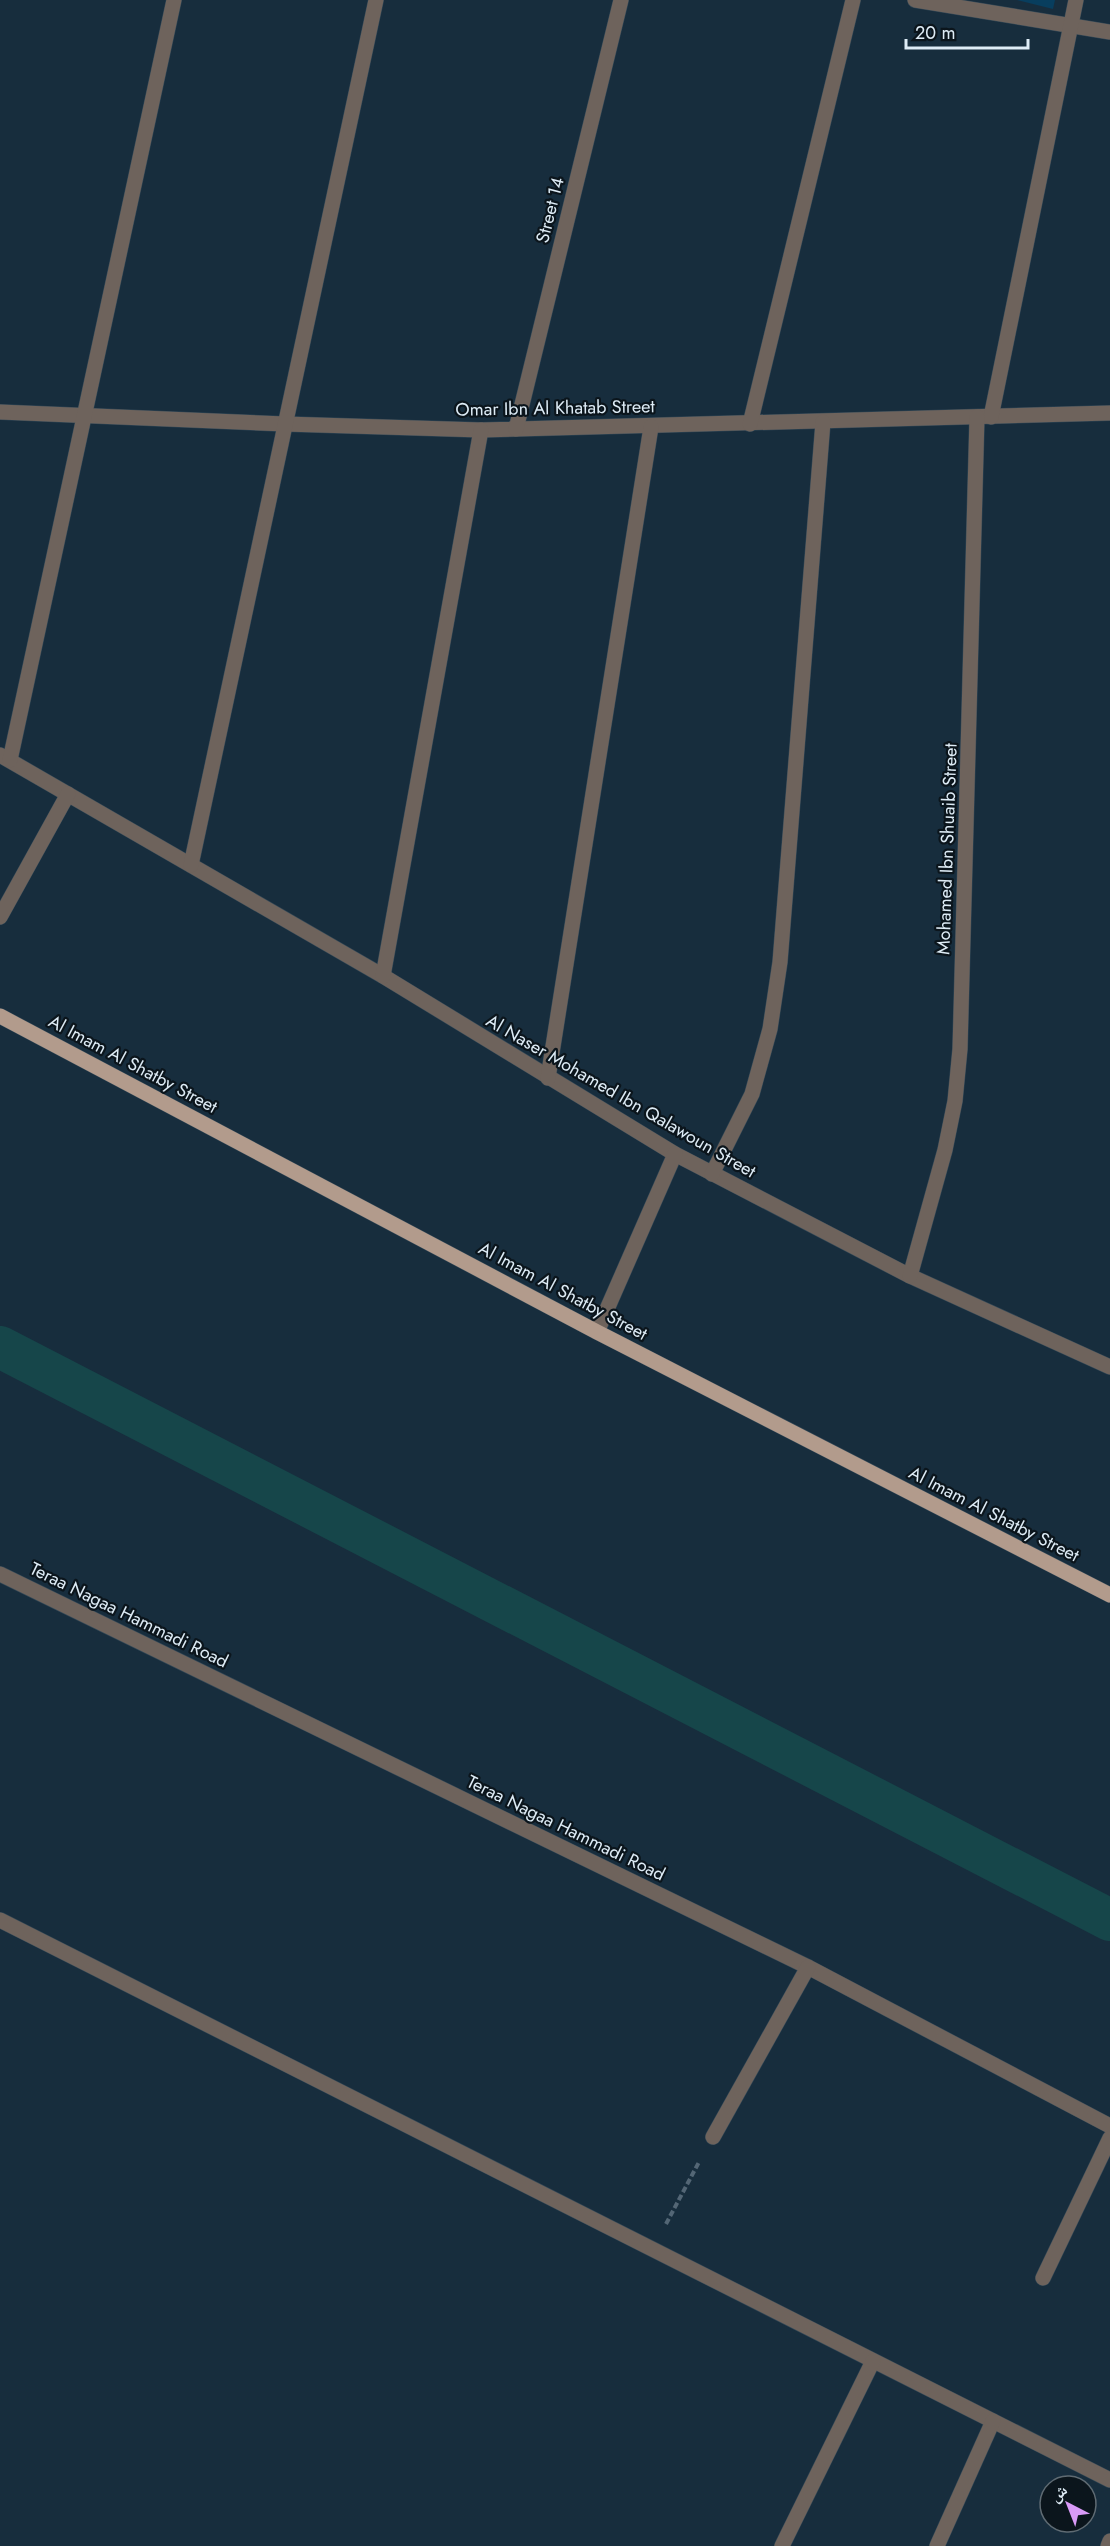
<svg xmlns="http://www.w3.org/2000/svg" width="1110" height="2546" font-family="Jost,'Noto Naskh Arabic',sans-serif">
<rect width="100%" height="100%" fill="#172d3d"/>
<g fill="none" stroke-linecap="round" stroke-linejoin="round">
<path stroke="#16464a" stroke-width="42" d="M0,1347l1110,573"/>
</g>
<path fill="#083e5e" d="M1017,0h38l-2,9z"/>
<g fill="none" stroke-linecap="round" stroke-linejoin="round">
<defs>
<g id="minor">
<path d="M915,0l195,32"/>
<path d="M0,412l285,12 196,6 629,-17"/>
<path d="M991,417l85,-417"/>
<path d="M750,424l103,-424"/>
<path d="M516,429l105,-429"/>
<path d="M0,755l383,221 292,178 235,122 200,91"/>
<path d="M10,760l164,-760"/>
<path d="M191,865l185,-865"/>
<path d="M0,917l68,-123"/>
<path d="M383,976l98,-546"/>
<path d="M548,1078l103,-651"/>
<path d="M712,1174l40,-80 18,-65 10,-67 43,-540"/>
<path d="M910,1276l35,-126 10,-49 5,-52 17,-632"/>
<path d="M597,1332l78,-178"/>
<path d="M0,1574l808,393 302,159"/>
<path d="M0,1920l1110,560"/>
<path d="M713,2137l95,-170"/>
<path d="M1043,2278l67,-140"/>
<path d="M782,2546l91,-185"/>
<path d="M937,2546l56,-125"/>
<path d="M1108,2546l2,-5"/>
</g>
<path id="major" d="M0,1016l597,316 513,263"/>
</defs>
<use href="#minor" stroke="#334857" stroke-width="16"/>
<use href="#major" stroke="#334857" stroke-width="16"/>
<path stroke="#536675" stroke-width="4" stroke-dasharray="6 3" stroke-linecap="butt" d="M666,2224l33,-62"/>
<use href="#minor" stroke="#6e635c" stroke-width="15"/>
<use href="#major" stroke="#b29b8c" stroke-width="15"/>
</g>
<g text-anchor="middle" stroke-width="4.5" stroke-linejoin="round" paint-order="stroke">
<g font-size="18" fill="#deecf6" stroke="#0b151c">
<text transform="translate(550 210) rotate(-76)" y="6">Street 14</text>
<text transform="translate(555 408) rotate(-1)" y="6">Omar Ibn Al Khatab Street</text>
<text transform="translate(947 849) rotate(-88)" y="6">Mohamed Ibn Shuaib Street</text>
<text transform="translate(133 1064) rotate(28)" y="6">Al Imam Al Shatby Street</text>
<text transform="translate(621 1096) rotate(30)" y="6">Al Naser Mohamed Ibn Qalawoun Street</text>
<text transform="translate(563 1291) rotate(28)" y="6">Al Imam Al Shatby Street</text>
<text transform="translate(994 1514) rotate(27)" y="6">Al Imam Al Shatby Street</text>
<text transform="translate(129 1615) rotate(26)" y="6">Teraa Nagaa Hammadi Road</text>
<text transform="translate(566 1828) rotate(26)" y="6">Teraa Nagaa Hammadi Road</text>
</g>
</g>
<g transform="translate(1068 2504) rotate(318)"><circle r="28" fill="#0b151c" stroke="#5f6b73" stroke-width="1.5"/>
<path d="M0-4.5L10 22L0 15L-10 22Z" fill="#d99af7"/>
<text y="-9" font-size="16" font-weight="bold" text-anchor="middle" fill="#deecf6">ش</text>
</g>
<path d="M906 39v9h122v-9" fill="none" stroke="#deecf6" stroke-width="3"/>
<text x="915" y="39" font-size="18" fill="#deecf6" stroke="#0b151c" stroke-width="4.5" paint-order="stroke">20 m</text>
</svg>
